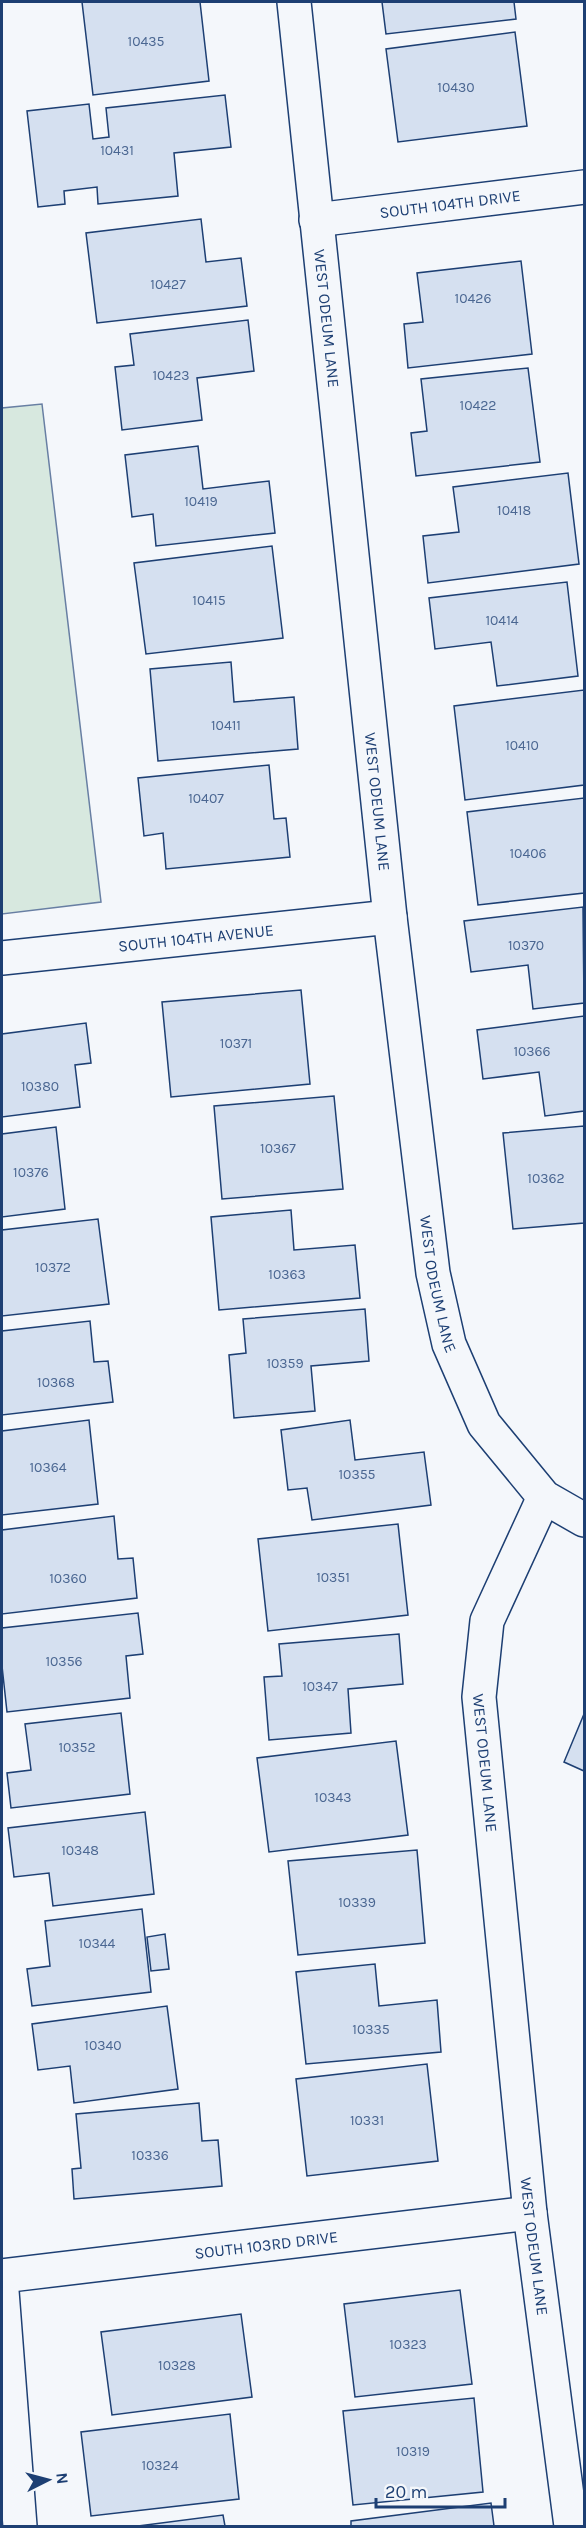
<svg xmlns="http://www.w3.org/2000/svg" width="586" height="2528" font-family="Karla,sans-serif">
<rect width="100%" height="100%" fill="#f4f7fb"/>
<path fill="#d7e8df" stroke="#687fa3" stroke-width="1.5" d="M42,404l59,498 -99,12v-506z"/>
<g fill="#d5e0f0" stroke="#1d3f73" stroke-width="1.5">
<path d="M82,2h118l9,79 -116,14z"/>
<path d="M382,2h132l2,17 -130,15z"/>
<path d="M515,32l12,94 -129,16 -12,-93z"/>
<path d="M225,95l6,52 -57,6 4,43 -80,8 -1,-17 -33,4 1,13 -27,3 -11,-96 62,-7 4,35 16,-2 -3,-29z"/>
<path d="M201,219l5,43 35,-4 6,48 -150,17 -11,-90z"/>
<path d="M521,261l11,93 -124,14 -4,-44 19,-2 -6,-49z"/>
<path d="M248,320l6,51 -57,7 5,42 -80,10 -7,-63 19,-2 -4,-31z"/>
<path d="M528,368l12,94 -124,14 -5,-43 16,-2 -6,-52z"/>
<path d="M198,446l5,43 66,-8 6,52 -119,13 -3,-32 -21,3 -7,-62z"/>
<path d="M568,473l11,91 -151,19 -5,-47 36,-4 -6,-45z"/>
<path d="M272,546l11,92 -137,16 -12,-91z"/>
<path d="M567,582l11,94 -81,10 -6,-44 -56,7 -6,-51z"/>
<path d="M231,662l3,40 60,-5 4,52 -140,12 -8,-92z"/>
<path d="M584,690v95l-119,15 -11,-94z"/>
<path d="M269,765l5,54 12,-1 4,39 -124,12 -3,-36 -19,3 -6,-58z"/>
<path d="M584,798v95l-106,12 -11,-93z"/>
<path d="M583,907l1,96 -51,6 -5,-44 -57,7 -7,-51z"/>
<path d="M301,990l9,94 -139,13 -9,-95z"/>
<path d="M584,1016v95l-39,5 -6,-44 -56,7 -6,-49z"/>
<path d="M86,1023l5,40 -16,2 5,42 -78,10v-83z"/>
<path d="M334,1096l9,93 -121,10 -8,-93z"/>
<path d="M584,1126v97l-71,6 -10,-96z"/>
<path d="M56,1127l9,82 -63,8v-83z"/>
<path d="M291,1210l3,40 61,-5 5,53 -141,12 -8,-93z"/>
<path d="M98,1219l11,85 -107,12v-86z"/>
<path d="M365,1309l4,52 -58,5 4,45 -81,7 -5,-63 17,-2 -3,-34z"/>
<path d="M90,1321l4,41 14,-1 5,41 -111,13v-84z"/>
<path d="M89,1420l9,84 -96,11v-84z"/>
<path d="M350,1420l5,40 69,-8 7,53 -119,15 -5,-32 -19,2 -7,-60z"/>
<path d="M114,1516l4,43 15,-1 4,40 -135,16v-84z"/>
<path d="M398,1524l10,91 -140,16 -10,-92z"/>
<path d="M138,1613l5,41 -17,2 4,42 -123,14 -5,-46v-38z"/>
<path d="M399,1634l4,50 -55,5 3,44 -82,7 -5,-63 18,-1 -3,-32z"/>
<path d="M121,1713l9,81 -119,14 -4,-35 24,-3 -6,-46z"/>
<path d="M584,1714v57l-20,-9z"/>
<path d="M396,1741l12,94 -139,17 -12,-94z"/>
<path d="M145,1812l9,82 -101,12 -4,-33 -35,4 -6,-49z"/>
<path d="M417,1850l8,93 -127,12 -10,-94z"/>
<path d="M142,1909l9,83 -119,14 -5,-37 23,-3 -5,-45z"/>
<path d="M165,1934l4,35 -18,2 -4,-34z"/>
<path d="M375,1964l4,42 58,-6 4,52 -135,12 -10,-92z"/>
<path d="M167,2006l11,83 -104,14 -4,-37 -32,4 -6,-46z"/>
<path d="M427,2064l11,97 -131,15 -11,-97z"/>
<path d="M199,2103l3,38 16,-1 4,46 -148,13 -2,-30 9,-1 -5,-54z"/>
<path d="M460,2290l12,94 -117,13 -11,-93z"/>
<path d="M241,2314l11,83 -140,18 -11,-83z"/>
<path d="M474,2398l9,94 -130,13 -10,-94z"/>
<path d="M230,2414l9,85 -148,17 -10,-84z"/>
<path d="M491,2503l3,23h-143v-5z"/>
<path d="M223,2515l2,11h-87z"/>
</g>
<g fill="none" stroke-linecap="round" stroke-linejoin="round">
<defs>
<g id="street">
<path id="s1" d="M294,2l96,915 43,356 16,71 35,80 60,73 40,23"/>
<path id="s2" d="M316,220l268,-33"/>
<path id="s3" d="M2,958l388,-41"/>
<path id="s4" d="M544,1497l-57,124 -8,76 51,516 41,313"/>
<path id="s5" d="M2,2276l528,-63"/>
<path d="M2,2291l18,235"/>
</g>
</defs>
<use href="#street" stroke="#1d3f73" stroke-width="36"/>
<use href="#street" stroke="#f4f7fb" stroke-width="33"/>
</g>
<g text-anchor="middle" stroke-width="4.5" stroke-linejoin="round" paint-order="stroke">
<g font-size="14" fill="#4b6792">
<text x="146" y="46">10435</text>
<text x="456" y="92">10430</text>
<text x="117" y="155">10431</text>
<text x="168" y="289">10427</text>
<text x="473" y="303">10426</text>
<text x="171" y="380">10423</text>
<text x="478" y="410">10422</text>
<text x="201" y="506">10419</text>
<text x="514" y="515">10418</text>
<text x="209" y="605">10415</text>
<text x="502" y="625">10414</text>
<text x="226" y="730">10411</text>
<text x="522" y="750">10410</text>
<text x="206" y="803">10407</text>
<text x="528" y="858">10406</text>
<text x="526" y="950">10370</text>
<text x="236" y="1048">10371</text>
<text x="532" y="1056">10366</text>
<text x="40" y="1091">10380</text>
<text x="278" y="1153">10367</text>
<text x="31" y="1177">10376</text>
<text x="546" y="1183">10362</text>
<text x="53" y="1272">10372</text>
<text x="287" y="1279">10363</text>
<text x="285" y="1368">10359</text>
<text x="56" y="1387">10368</text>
<text x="48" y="1472">10364</text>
<text x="357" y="1479">10355</text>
<text x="333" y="1582">10351</text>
<text x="68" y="1583">10360</text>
<text x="64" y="1666">10356</text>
<text x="320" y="1691">10347</text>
<text x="77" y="1752">10352</text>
<text x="333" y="1802">10343</text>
<text x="80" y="1855">10348</text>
<text x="357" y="1907">10339</text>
<text x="97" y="1948">10344</text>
<text x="371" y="2034">10335</text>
<text x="103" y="2050">10340</text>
<text x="367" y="2125">10331</text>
<text x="150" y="2160">10336</text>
<text x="408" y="2349">10323</text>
<text x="177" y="2370">10328</text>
<text x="413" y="2456">10319</text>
<text x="160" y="2470">10324</text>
</g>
<g font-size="16" fill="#1d3f73" stroke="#f4f7fb">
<text dy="6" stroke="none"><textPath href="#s2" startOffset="135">SOUTH 104TH DRIVE</textPath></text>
<text dy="6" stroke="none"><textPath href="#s1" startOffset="318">WEST ODEUM LANE</textPath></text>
<text dy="6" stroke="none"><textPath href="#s1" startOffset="804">WEST ODEUM LANE</textPath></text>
<text dy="6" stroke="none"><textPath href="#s3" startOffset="195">SOUTH 104TH AVENUE</textPath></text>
<text dy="6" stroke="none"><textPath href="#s1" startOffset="1290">WEST ODEUM LANE</textPath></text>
<text dy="6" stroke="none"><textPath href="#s4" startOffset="279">WEST ODEUM LANE</textPath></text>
<text dy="6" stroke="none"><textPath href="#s5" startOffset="266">SOUTH 103RD DRIVE</textPath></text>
<text dy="6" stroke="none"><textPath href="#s4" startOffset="765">WEST ODEUM LANE</textPath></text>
</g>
</g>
<rect width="586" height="2528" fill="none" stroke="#1d3f73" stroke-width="6"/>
<g transform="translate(48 2480) rotate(84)" stroke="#f4f7fb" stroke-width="4.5" paint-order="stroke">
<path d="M0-4.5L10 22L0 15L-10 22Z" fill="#1d3f73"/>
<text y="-9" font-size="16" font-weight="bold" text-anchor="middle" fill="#1d3f73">N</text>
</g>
<path d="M376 2498v9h129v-9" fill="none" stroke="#1d3f73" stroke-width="3"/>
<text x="385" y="2498" font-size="18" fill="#1d3f73" stroke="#f4f7fb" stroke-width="4.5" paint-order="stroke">20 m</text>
</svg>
